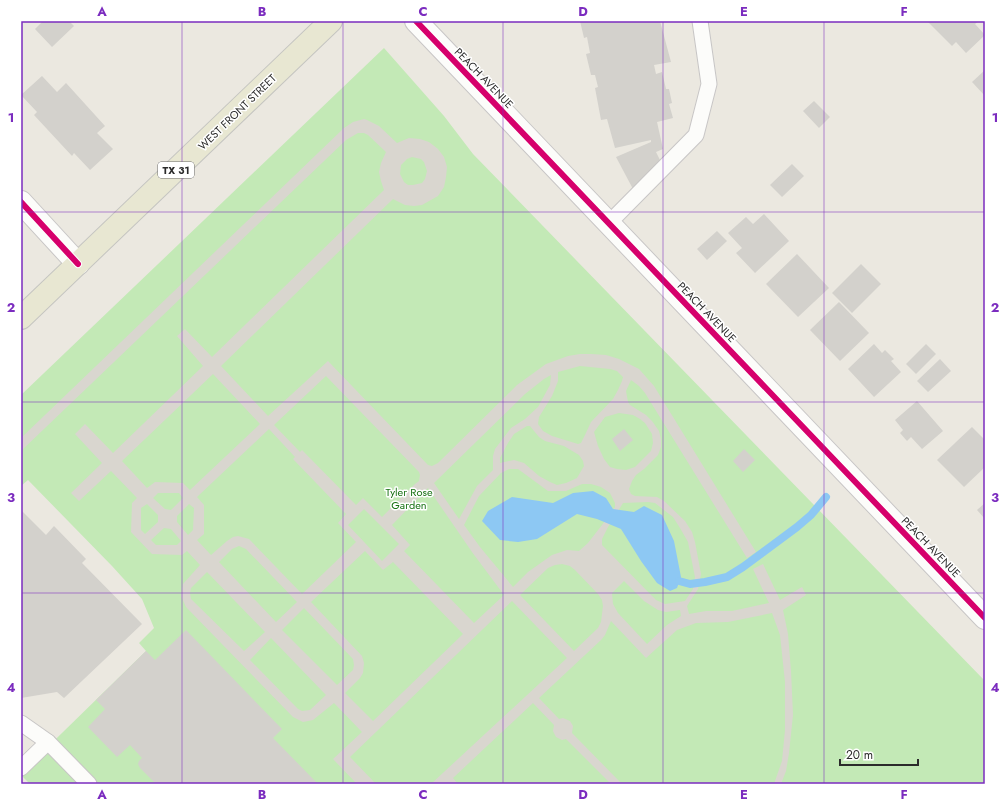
<svg xmlns="http://www.w3.org/2000/svg" width="1006" height="805" font-family="Jost,sans-serif">
<rect width="100%" height="100%" fill="#ebe8e0"/>
<path fill="#c3e9b6" d="M384,48l60,68 29,38 512,527v103h-955l-9,-9v-2l125,-122 -7,-8 15,-15 -12,-29 -30,-33 -84,-86 -7,6v-91z"/>
<path fill="#d9d6cf" fill-rule="evenodd" d="M364,119l3,1 12,6 18,17 12,-5 11,1 9,3 9,7 6,8 3,10 -1,10 -2,10 -6,9 -16,9 -8,1 -9,-1 -12,-6 -172,167 47,50 60,-55 100,104 4,1 6,-3 79,-78 29,-21 22,-8 12,-2h11l15,1 13,4 20,10 15,17 102,166 -9,6 -102,-165 -6,-7 -8,-6 -5,11 2,11 2,3 16,10 6,6 7,10 2,8v8l-3,8 -14,14 -8,6 -4,6 -3,8 2,5 4,2 22,1 7,4 21,20 7,11 3,10 6,32 -3,15 -11,17 2,8 17,-3h26l37,-8 -16,-34 10,-5 17,36 22,-13 4,8 -23,15 5,24 3,37 2,44 -4,38 -3,18 -5,13h-7l8,-23 3,-31v-48l-5,-47 -8,-22 -44,9 -32,1 -19,7 -31,28 -35,-37 -6,14 -4,5 -62,58 20,21 4,-1 7,3 3,5 -1,7 50,51h-11l-45,-45 -4,1 -6,-3 -3,-6 1,-6 -21,-22 -80,75 5,6h-27l136,-126 -55,-57 -162,156 26,27h-19l-24,-25 29,-27 -28,-29 -21,17 -10,2 -10,-5 -107,-110 -5,-11 2,-12 17,-19 -13,-14 -5,4 -30,-1 -21,-22 1,-29 5,-5 -26,-27 -32,30 -8,-8 31,-30 -27,-29 10,-10 28,29 90,-87 -26,-30 8,-7 27,28 172,-167 -3,-9 -2,-9 2,-9 5,-11 -18,-17 -4,-2h-6l-12,7 -325,311v-13l323,-310 9,-6zM412,157l9,2 3,3 3,9 -2,8 -3,4 -9,2h-5l-4,-3 -4,-8 1,-9 6,-6zM580,366l30,3 7,2 6,6 -1,4 -4,9 -5,9 -22,23 -6,13 -4,8 -3,1 -26,-8 -9,-5 -5,-7 1,-7 13,-21 6,-15v-9zM213,374l47,50 -70,66 -7,-7 -28,-1 -8,6 -25,-27zM551,375l-1,10 -12,22 -13,12 -14,9 -16,21 -2,7v14l-16,16 -18,33 -25,-36 91,-89 19,-15zM326,376l93,96 1,3 -1,6 -4,3 -33,33 -19,-19 -7,7 -54,-55 -2,2 -26,-27zM619,413l14,2 7,4 5,4 7,11 1,9 -2,8 -16,16 -9,3 -9,-1 -7,-2 -6,-8 -6,-13 -4,-14 11,-15zM527,426h3l9,11 6,4 19,5 15,9 4,6 1,5 -7,12 -11,5 -9,2 -7,-3 -11,-6 -15,-13 -10,-3 -14,3v-5l8,-15 6,-9zM269,429l26,28 -2,2 53,55 -8,9 18,19 -54,52 -53,-55 -11,-3 -5,1 -6,4 -16,14 -14,-15 7,-6v-29l-7,-8zM509,469h9l30,22h18l16,-7h9l10,3 9,6 5,10v4l-13,18 -14,18 -9,8 -12,-1 -15,5 -24,17 -15,15 -33,-40 -16,-22 15,-29 22,-23zM428,488l44,64 32,43 -30,28 -70,-72 6,-6 -18,-20zM158,493h21l4,5 -12,12 -6,-1 -12,-11zM648,502l7,1 18,14 7,11 8,14 7,35 -2,12 -8,12 -20,3 -9,-4 -54,-55v-6l6,-12 15,-24zM147,504l11,11v7l-13,12 -4,-4v-22zM189,504l5,4 -1,22 -5,5 -11,-13v-6zM364,509l35,35 -17,17 -34,-36zM164,528l7,1 10,12 -4,4h-21l-5,-5zM239,546l7,3 51,53 -21,20 -57,-60 13,-13zM365,551l18,19 10,-8 70,72 -90,87 -28,-28 15,-15 3,-5 1,-10 -2,-7 -51,-54zM562,564l8,2 5,4 23,24 4,6 1,6 -2,16 -3,6 -24,23 -54,-56 28,-27 7,-3zM207,572l58,60 -21,19 -53,-52 -1,-6 1,-5zM624,581l20,20 14,9 8,2 14,-2 1,6 -14,9 -20,19 -29,-31 -5,-9 -1,-11zM304,608l49,51 1,6 -1,5 -16,15 -55,-55zM271,638l55,57 -16,15 -8,1 -4,-2 -48,-49z"/>
<path fill="#8dc8f3" d="M593,491l13,7 7,11 21,3 10,-6 18,9 12,26 7,36 -4,11 -7,3 -13,-8 -16,-22 -20,-32 -24,-10 -20,-5 -40,25 -19,3 -18,-2 -18,-19 6,-10 24,-14 41,6 20,-10z"/>
<g fill="none" stroke-linecap="round" stroke-linejoin="round">
<path stroke="#8dc8f3" stroke-width="8" d="M679,581l11,3 15,-2 22,-5 16,-10 54,-40 14,-12 15,-18"/>
</g>
<g fill="#d3d1cc">
<path d="M43,21h26l5,5 -22,21 -17,-18z"/>
<path d="M580,21h80l11,41 -17,3 2,9 6,-2 4,17h3l3,14 -3,1 4,14 -16,4 6,27 -7,3 10,20 -33,17 -17,-32 35,-15v-2l-36,8 -8,-29 -6,1 -6,-32 3,-1 -3,-12h-4l-5,-21 4,-1 -3,-16 -3,1z"/>
<path d="M927,21h52l-4,3 10,11 -19,18 -10,-11 -4,4z"/>
<path d="M985,70v26l-13,-14z"/>
<path d="M42,76l15,16 9,-9 39,43 -8,7 16,16 -23,21 -16,-17 -2,3 -38,-41 3,-3 -16,-17z"/>
<path d="M814,101l16,16 -11,11 -16,-17z"/>
<path d="M792,164l12,12 -22,21 -12,-12z"/>
<path d="M764,214l25,27 -34,32 -19,-20 6,-5 -14,-15 18,-16 7,7z"/>
<path d="M717,231l10,10 -20,19 -10,-11z"/>
<path d="M797,254l32,34 -31,29 -32,-33z"/>
<path d="M861,264l20,20 -29,29 -20,-20z"/>
<path d="M839,302l30,31 -29,28 -30,-31z"/>
<path d="M874,344l8,9 3,-3 9,9 -3,2 10,11 -27,25 -26,-28z"/>
<path d="M926,344l10,10 -20,20 -10,-10z"/>
<path d="M940,359l11,12 -23,21 -11,-11z"/>
<path d="M917,401l26,30 -21,18 -11,-12 -4,4 -7,-8 3,-3 -8,-10z"/>
<path d="M972,427l13,13v27l-21,20 -27,-27z"/>
<path d="M624,429l9,11 -13,11 -8,-12z"/>
<path d="M744,449l11,11 -12,12 -10,-11z"/>
<path d="M985,503v16l-8,-9z"/>
<path d="M21,510l25,25 8,-9 32,33 -4,4 60,61 -78,74 -7,-6 -36,6z"/>
<path d="M186,630l96,99 -9,9 45,46h-162l-16,-16 -2,-4 1,-3 3,-3 -12,-13 -13,12 -29,-30 17,-18 -9,-9 50,-49 9,9z"/>
</g>
<g fill="none" stroke-linecap="round" stroke-linejoin="round">
<defs>
<g id="lane">
<path d="M609,223l87,-88 13,-51 -9,-63"/>
<path d="M21,723l27,19 41,42"/>
<path d="M21,768l27,-26"/>
</g>
<g id="street">
<path d="M416,21l569,597"/>
<path d="M21,202l57,62"/>
</g>
<path id="primary" d="M21,318l310,-297"/>
</defs>
<use href="#lane" stroke="#c8c6c6" stroke-width="17"/>
<use href="#street" stroke="#c8c6c6" stroke-width="24"/>
<use href="#primary" stroke="#c5c5c1" stroke-width="24"/>
<use href="#lane" stroke="#fcfcfa" stroke-width="15"/>
<use href="#street" stroke="#fcfcfa" stroke-width="22"/>
<use href="#primary" stroke="#e8e7d2" stroke-width="22"/>
<defs>
<g id="cycleway">
<path d="M416,21l569,597"/>
<path d="M21,202l57,62"/>
</g>
</defs>
<use href="#cycleway" stroke="#fff" stroke-width="8"/>
<use href="#cycleway" stroke="#d6006c" stroke-width="6"/>
</g>
<path fill="none" stroke="#7b2cbf" stroke-width="1" stroke-opacity="0.55" d="M182,21v763M343,21v763M503,21v763M663,21v763M824,21v763M21,212h964M21,402h964M21,593h964"/>
<g text-anchor="middle" stroke-width="3" stroke-linejoin="round" paint-order="stroke">
<rect fill="#fff" stroke="#6b6b6b" stroke-width="1" x="158" y="162" width="36" height="16" rx="3"/>
<g font-size="10" font-weight="bold" fill="#2b2b2b">
<text x="176" y="174">TX 31</text>
</g>
<g font-size="11" fill="#2b2b2b" stroke="#fff">
<text transform="translate(484 78) rotate(46)" y="4">PEACH AVENUE</text>
<text transform="translate(237 112) rotate(-44)" y="4">WEST FRONT STREET</text>
<text transform="translate(707 312) rotate(46)" y="4">PEACH AVENUE</text>
<text transform="translate(931 547) rotate(46)" y="4">PEACH AVENUE</text>
</g>
<g font-size="11" fill="#177113" stroke="#fff">
<text x="409" y="496">Tyler Rose<tspan x="409" dy="13">Garden</tspan></text>
</g>
</g>
<rect width="1006" height="805" fill="none" stroke="#ffffff" stroke-width="44"/>
<path d="M840 759v6h78v-6" fill="none" stroke="#2b2b2b" stroke-width="2"/>
<text x="846" y="759" font-size="12" fill="#2b2b2b" stroke="#ffffff" stroke-width="3" paint-order="stroke">20 m</text>
<rect x="22" y="22" width="962" height="761" fill="none" stroke="#7b2cbf" stroke-width="1.5"/>
<g font-size="13" text-anchor="middle" font-weight="bold" fill="#7b2cbf">
<text x="102" y="16">A</text>
<text x="262" y="16">B</text>
<text x="423" y="16">C</text>
<text x="583" y="16">D</text>
<text x="744" y="16">E</text>
<text x="904" y="16">F</text>
<text x="11" y="122">1</text>
<text x="995" y="122">1</text>
<text x="11" y="312">2</text>
<text x="995" y="312">2</text>
<text x="11" y="502">3</text>
<text x="995" y="502">3</text>
<text x="11" y="692">4</text>
<text x="995" y="692">4</text>
<text x="102" y="799">A</text>
<text x="262" y="799">B</text>
<text x="423" y="799">C</text>
<text x="583" y="799">D</text>
<text x="744" y="799">E</text>
<text x="904" y="799">F</text>
</g>
</svg>
